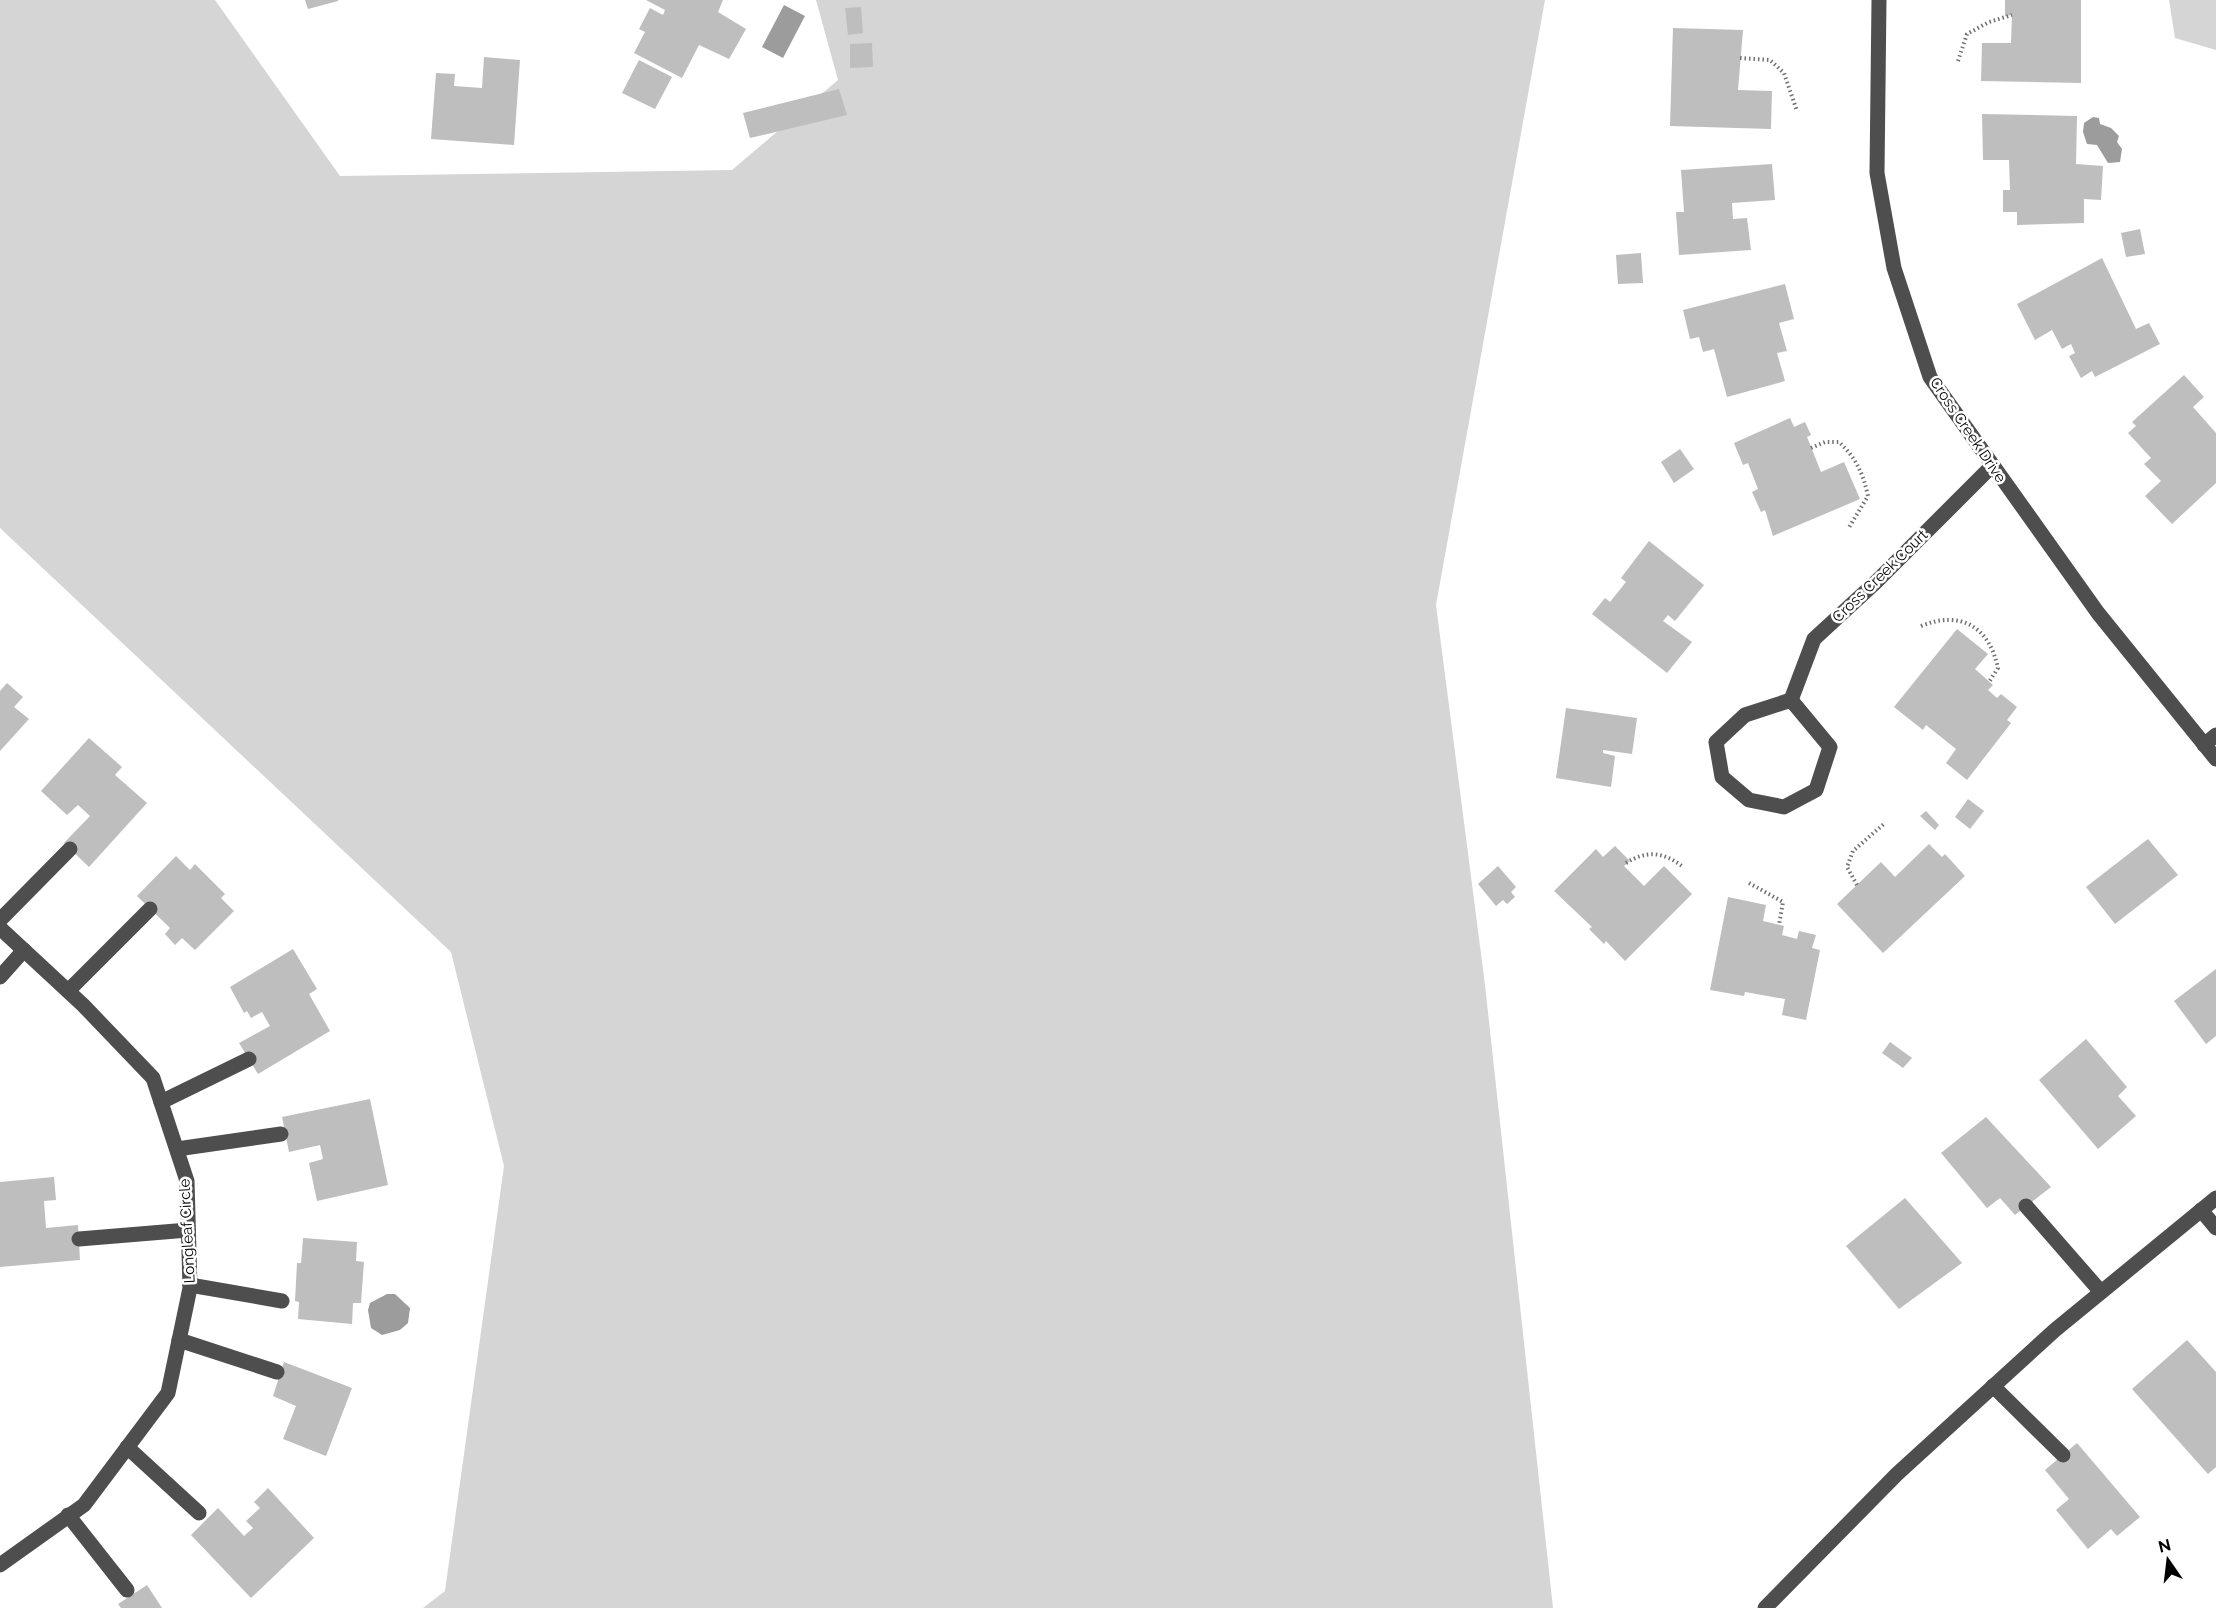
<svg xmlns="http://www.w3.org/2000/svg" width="2216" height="1608" font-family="Raleway,sans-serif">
<rect width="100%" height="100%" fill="#fff"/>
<g fill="#d5d5d5">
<path d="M0,0h215l125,176 392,-6 106,-90 -22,-80h729l-109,605 49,380 68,623h-1130l22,-17 59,-425 -53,-214 -451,-424z"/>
<path d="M2169,0h47v50l-41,-12z"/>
</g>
<g fill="#9c9c9c">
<path d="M784,5l21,11 -22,42 -21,-11z"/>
<path d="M2093,117l6,1 1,6 11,4 8,8 -2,6 5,7 -2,13 -12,1 -11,-18 -10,-1 -4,-12 1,-9z"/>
<path d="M387,1294h8l15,14 -2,15 -8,7 -18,5 -11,-7 -3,-18 2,-7z"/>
</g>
<g fill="#bebebe">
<path d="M305,0h33v1l-30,8z"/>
<path d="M646,0h77l-5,12 28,17 -17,30 -30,-14 -17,33 -48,-25 11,-21 -6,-3 11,-21 13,7 2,-5z"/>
<path d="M2005,0h76v83l-100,-2 1,-38h29l1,-28 -7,1z"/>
<path d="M861,7l2,26 -15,2 -3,-27z"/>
<path d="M1673,28l70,2 -5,60 34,1 -1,38 -101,-3z"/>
<path d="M872,43l1,24 -23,1v-24z"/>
<path d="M484,57l36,3 -6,85 -83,-6 5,-66 19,1 -1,12 28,2z"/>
<path d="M639,60l33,17 -17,32 -33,-16z"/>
<path d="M839,89l8,26 -97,23 -7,-25z"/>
<path d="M1982,114l95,2 -1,48 27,2 -2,34 -17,-1v24l-67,2v-13h-14v-22h7l-1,-30h-26z"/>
<path d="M1772,164l3,36 -43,3 1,16 14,-1 4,32 -72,5 -3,-43h8l-3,-42z"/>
<path d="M2140,229l5,25 -19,3 -5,-24z"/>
<path d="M1641,253l2,30 -25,1 -2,-29z"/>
<path d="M2102,258l34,71 13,-6 11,21 -65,33 -3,-6 -11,7 -12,-22 6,-3 -4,-9 -9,5 -10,-19 -17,10 -18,-36z"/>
<path d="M1785,284l9,35 -15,4 8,28 -10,2 8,28 -58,16 -13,-48 -11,3 -4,-15 -9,2 -7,-29z"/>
<path d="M2184,375l20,22 -11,10 23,26v50l-44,41 -27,-28 16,-15 -17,-17 7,-6 -23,-25 8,-7 -4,-4z"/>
<path d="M1790,418l4,9 11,-5 6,13 -4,2 14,35 23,-10 16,37 -87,37 -8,-26 -4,2 -9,-20 6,-3 -10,-26 -5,2 -9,-22z"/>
<path d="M1680,449l14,20 -20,14 -13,-21z"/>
<path d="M1649,541l55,44 -29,36 -7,-6 -5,6 29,21 -25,31 -75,-59 13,-16 5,4 16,-20 -5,-4z"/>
<path d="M1957,629l31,25 -13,15 18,16 -5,5 9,8 4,-4 16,13 -10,13 4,3 -44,57 -21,-17 10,-14 -30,-24 -3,5 -29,-23z"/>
<path d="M7,683l16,14 -9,10 15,12 -29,32v-60z"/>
<path d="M1566,708l71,10 -5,36 -29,-4v3l12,3 -4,31 -55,-9z"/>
<path d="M89,738l33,29 -7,8 32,28 -58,64 -25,-24 26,-27 -12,-11 -11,10 -26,-24z"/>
<path d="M1968,799l16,12 -14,18 -15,-12z"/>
<path d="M1926,811l13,14 -4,5 -15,-14z"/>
<path d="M2148,839l30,36 -63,49 -29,-37z"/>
<path d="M1929,844l13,13 3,-3 20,22 -82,77 -46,-49 44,-42 14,15z"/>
<path d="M1615,846l15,15 -6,5 20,20 20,-20 28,28 -67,67 -19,-20 -2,3 -15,-15 3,-2 -38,-36 42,-42 7,8z"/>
<path d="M176,856l14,14 5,-6 30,30 -4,4 13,13 -39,39 -13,-12 -7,7 -10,-11 5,-6 -33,-32z"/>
<path d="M1498,866l18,21 -5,5 4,5 -8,7 -4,-4 -7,6 -18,-22z"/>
<path d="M1728,897l38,8 -3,16 21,5 -2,9 15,4 2,-8 17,4 -4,13 8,2 -14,70 -24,-5 3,-16 -40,-7 -1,4 -34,-6z"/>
<path d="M293,949l24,40 -8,5 21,37 -72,43 -19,-31 31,-17 -8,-14 -11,6 -4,-7 -3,2 -14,-26z"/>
<path d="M2216,969v67l-10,8 -32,-43z"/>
<path d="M2086,1039l41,48 -9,9 18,20 -38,33 -59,-69z"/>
<path d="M1890,1042l22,16 -9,10 -21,-15z"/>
<path d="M370,1099l18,86 -71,16 -8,-38 14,-4 -3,-14 -31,7 -7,-35z"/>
<path d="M1986,1117l65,70 -36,28 -15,-17 -13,10 -46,-55z"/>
<path d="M54,1177l2,23 -12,1 2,27 32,-3 2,35 -80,7v-85z"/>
<path d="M1905,1198l57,65 -63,46 -53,-63z"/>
<path d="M303,1238l54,4 -1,19 8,1 -3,41h-8l-1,21 -54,-5 1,-17 -4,-1 2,-38h4z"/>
<path d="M2187,1340l29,32v95l-8,7 -76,-85z"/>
<path d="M284,1362l68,26 -26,68 -43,-17 13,-33 -23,-10z"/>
<path d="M2077,1443l63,74 -23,19 -6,-7 -23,20 -32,-39 13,-11 -24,-29z"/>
<path d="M268,1488l46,50 -63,60 -60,-63 27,-27 26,28 9,-8 -7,-7 14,-13 -6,-6z"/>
<path d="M147,1585l15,23h-41l-3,-4z"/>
</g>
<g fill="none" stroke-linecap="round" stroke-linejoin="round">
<g stroke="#707070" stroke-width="4" stroke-dasharray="1.5 3" stroke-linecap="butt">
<path d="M1740,58l30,2 14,13 13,38"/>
<path d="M1958,61l9,-27 22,-12 23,-7"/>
<path d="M1811,448l14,-6h14c17,16 24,31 29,54l-20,33"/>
<path d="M1921,626c39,-16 68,0 77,42l-9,14"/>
<path d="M1626,863c21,-13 37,-11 56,3"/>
<path d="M1749,883l34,19 -4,23"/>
<path d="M1857,885l-10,-18 6,-16 32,-28"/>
</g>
<g stroke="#4e4e4e" stroke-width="15">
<path d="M1879,0l-2,173 17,95 36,109 168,236 118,146"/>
<path d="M1791,700l39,47 -14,43 -32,17 -35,-7 -27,-23 -6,-35 29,-27z"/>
<path d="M1791,700l23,-61 62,-57 116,-116"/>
<path d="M2204,745l12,-10"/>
<path d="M0,920l70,-71"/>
<path d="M0,928l83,77 70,73 34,103 3,107 -22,105 -84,112 -84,60"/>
<path d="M0,977l24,-27"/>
<path d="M68,991l82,-82"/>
<path d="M161,1102l88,-43"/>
<path d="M177,1149l104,-15"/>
<path d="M2026,1206l75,86"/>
<path d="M2201,1210l15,18"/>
<path d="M79,1239l109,-9"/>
<path d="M190,1285l92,16"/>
<path d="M179,1340l98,32"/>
<path d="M1993,1386l70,69"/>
<path d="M127,1447l72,66"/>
<path d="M68,1515l59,75"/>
<path d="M1765,1608l132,-134 158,-144 161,-132"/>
</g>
</g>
<g text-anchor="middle" stroke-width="5" stroke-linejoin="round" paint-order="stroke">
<g font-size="15" fill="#000" stroke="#fff">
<text transform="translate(1968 430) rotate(56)" y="5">Cross Creek Drive</text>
<text transform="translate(1880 576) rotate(-44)" y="5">Cross Creek Court</text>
<text transform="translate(187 1231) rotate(-93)" y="5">Longleaf Circle</text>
</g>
</g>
<g transform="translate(2168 1560) rotate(346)" stroke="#ffffff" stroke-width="4.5" paint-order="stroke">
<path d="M0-4.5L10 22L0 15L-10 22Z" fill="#000000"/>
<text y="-9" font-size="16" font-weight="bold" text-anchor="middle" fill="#000000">N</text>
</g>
</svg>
